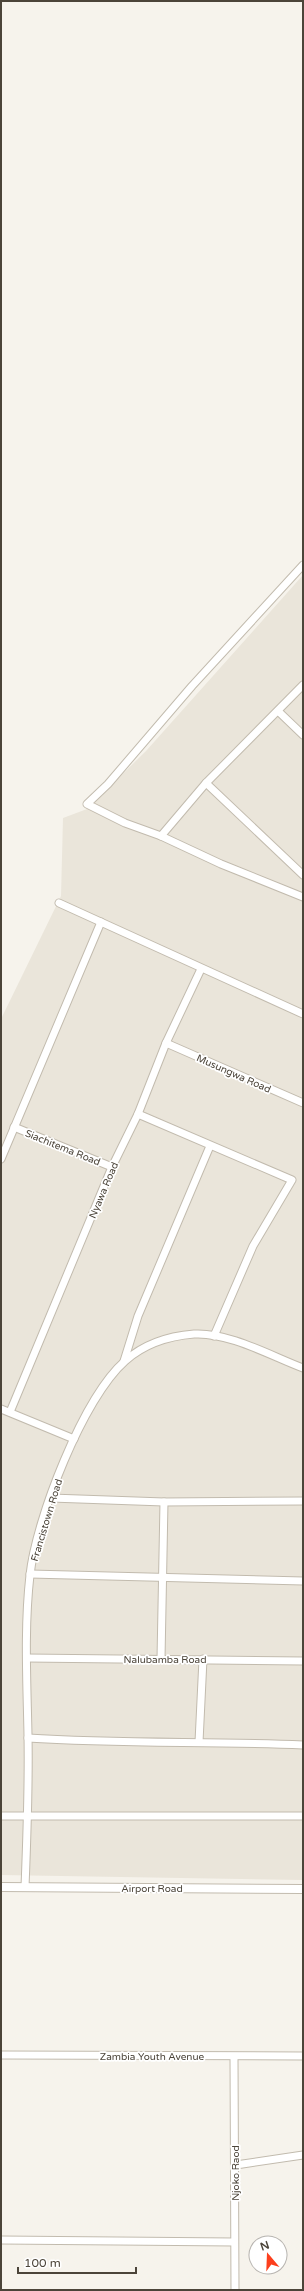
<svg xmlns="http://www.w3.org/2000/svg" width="304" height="2291" font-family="'Varela Round',sans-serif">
<rect width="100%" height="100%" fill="#f6f3ec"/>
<path fill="#eae5da" d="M303,575v1305l-302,-5v-856l60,-123 2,-78 24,-9 59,-58z"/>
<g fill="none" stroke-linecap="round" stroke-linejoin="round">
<defs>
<g id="minor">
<path d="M303,565l-111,121 -84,98 -21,20 38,19 36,13 60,28 82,33"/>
<path d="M303,685l-97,98 97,92"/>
<path d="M278,711l25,24"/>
<path d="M161,836l45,-53"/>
<path d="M59,903l244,111"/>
<path d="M166,1043l137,60"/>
<path d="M138,1114l154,66 -39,66 -39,90"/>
<path d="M14,1127l98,40"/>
<path d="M1,1159l100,-237"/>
<path d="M124,1361l14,-45 72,-170"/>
<path d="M1,1409l73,30"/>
<path d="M10,1412l102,-245 26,-53 28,-71 35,-74"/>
<path d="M51,1498l113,4 139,-1"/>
<path d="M30,1574l273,7"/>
<path d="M27,1658l276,3"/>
<path d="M161,1659l3,-157"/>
<path d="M28,1738c92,6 183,3 275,7"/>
<path d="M199,1742l4,-83"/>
<path d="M1,1816h302"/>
<path d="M25,1887c2,-50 4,-101 3,-152 -1,-53 -4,-107 2,-160 6,-56 53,-177 95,-214 19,-17 44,-25 69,-27 35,-2 77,22 109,34"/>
<path d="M1,2055l302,1"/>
<path d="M234,2057l1,233"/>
<path d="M236,2165l67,-10"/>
<path d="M1,2240l233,2"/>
</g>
<path id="tertiary" d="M1,1887l302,2"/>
</defs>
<use href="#minor" stroke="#c2bbae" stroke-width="9"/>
<use href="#tertiary" stroke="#c2bbae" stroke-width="10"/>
<use href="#minor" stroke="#fff" stroke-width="7"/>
<use href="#tertiary" stroke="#fff" stroke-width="8"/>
</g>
<g text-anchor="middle" stroke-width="3.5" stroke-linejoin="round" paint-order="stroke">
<g font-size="10" fill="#4b4439" stroke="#fff">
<text transform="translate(234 1073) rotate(24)" y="4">Musungwa Road</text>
<text transform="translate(63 1147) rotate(22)" y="4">Siachitema Road</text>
<text transform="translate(103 1190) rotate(-67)" y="4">Nyawa Road</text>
<text transform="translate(46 1520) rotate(-73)" y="4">Francistown Road</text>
<text x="165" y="1663">Nalubamba Road</text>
<text x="152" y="1892">Airport Road</text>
<text x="152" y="2060">Zambia Youth Avenue</text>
<text transform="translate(235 2173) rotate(-90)" y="4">Njoko Raod</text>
</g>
</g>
<rect width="304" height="2291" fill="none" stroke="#4b4439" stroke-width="4"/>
<g transform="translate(268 2255) rotate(341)"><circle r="19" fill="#ffffff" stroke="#b7b4b0"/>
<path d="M0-3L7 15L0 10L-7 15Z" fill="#fc3f1d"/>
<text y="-6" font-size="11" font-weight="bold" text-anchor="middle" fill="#4b4439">N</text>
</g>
<path d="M18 2267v6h118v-6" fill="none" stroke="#4b4439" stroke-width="2"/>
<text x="24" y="2267" font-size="12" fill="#4b4439" stroke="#ffffff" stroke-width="3" paint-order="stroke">100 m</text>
</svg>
